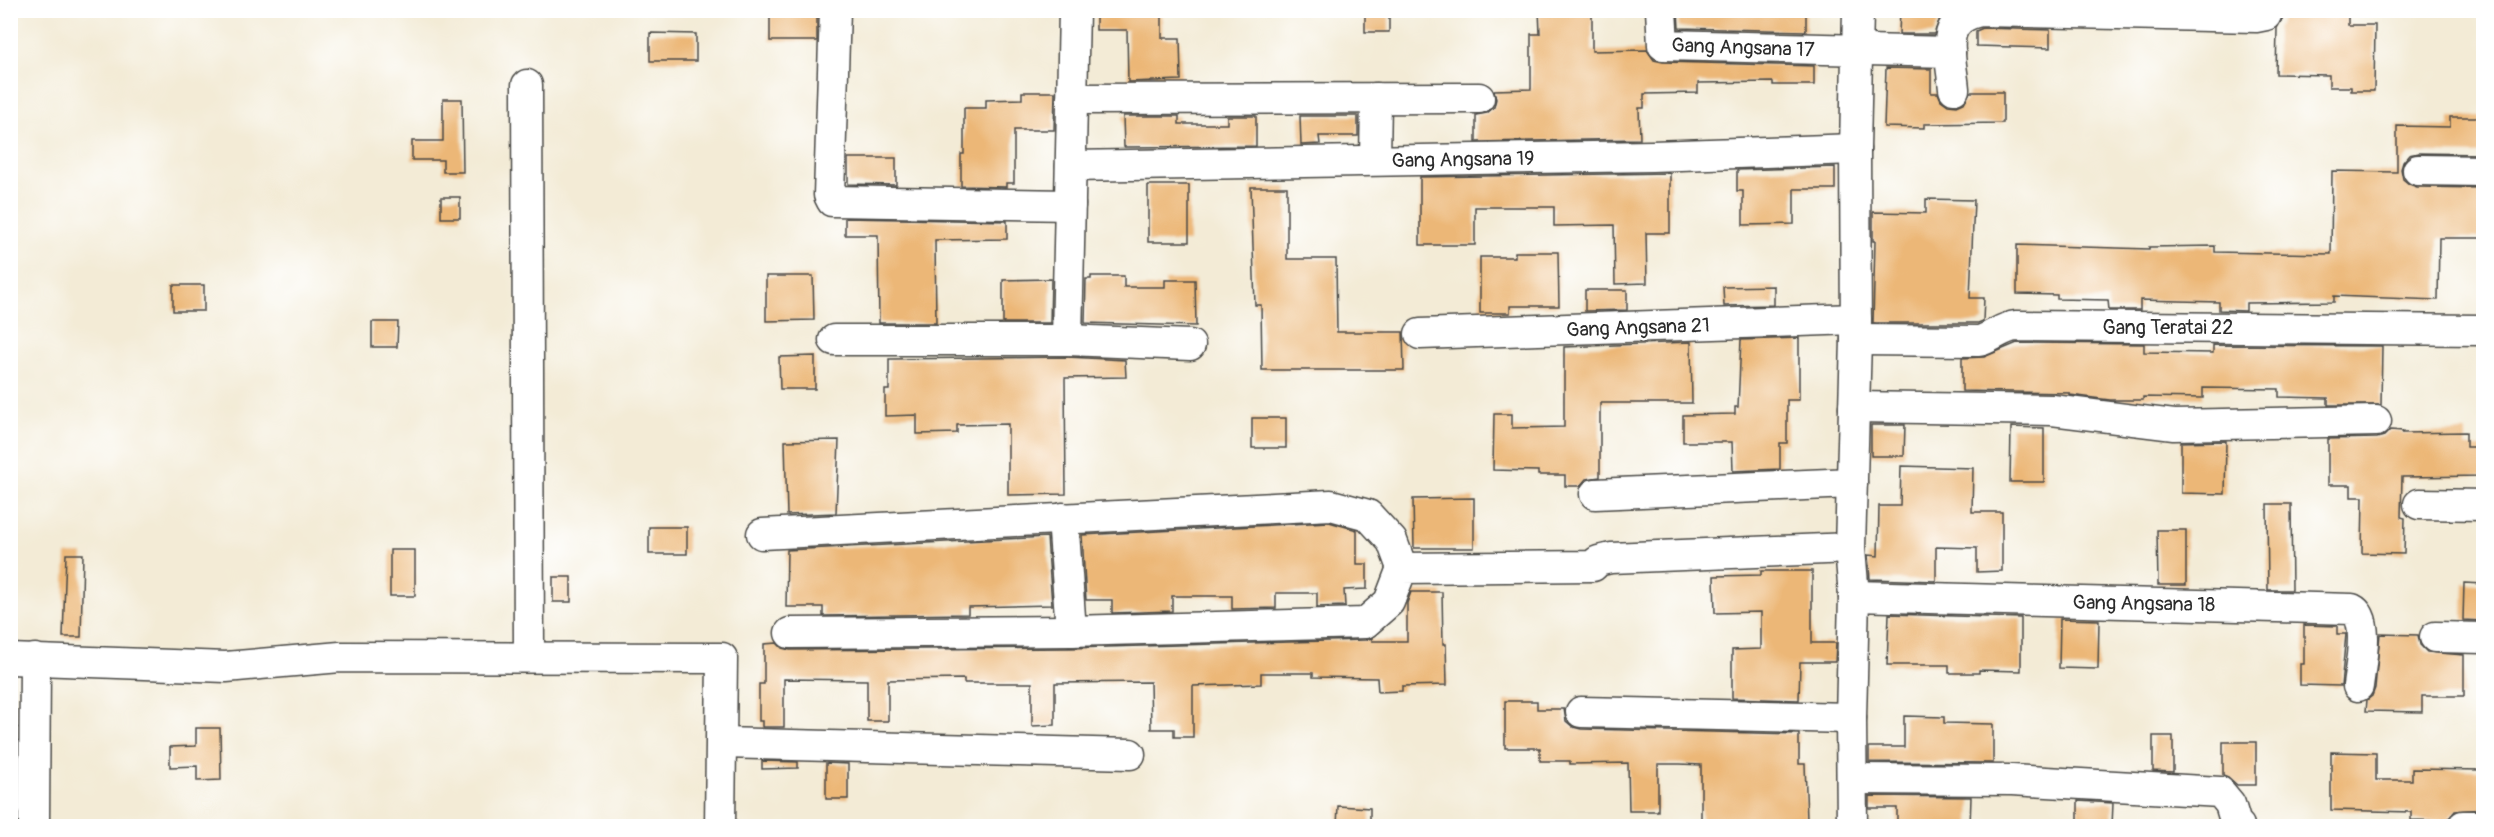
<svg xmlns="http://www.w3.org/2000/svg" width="2494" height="837" font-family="Pangolin,sans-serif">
<rect width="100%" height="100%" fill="#fff"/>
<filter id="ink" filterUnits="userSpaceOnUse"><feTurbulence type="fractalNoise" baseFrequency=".0167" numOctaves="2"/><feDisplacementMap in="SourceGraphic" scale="12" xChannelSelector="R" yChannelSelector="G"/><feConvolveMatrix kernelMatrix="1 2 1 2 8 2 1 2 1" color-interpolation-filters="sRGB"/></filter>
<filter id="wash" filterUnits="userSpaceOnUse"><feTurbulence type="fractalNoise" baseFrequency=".008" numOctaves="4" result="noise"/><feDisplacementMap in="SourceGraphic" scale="24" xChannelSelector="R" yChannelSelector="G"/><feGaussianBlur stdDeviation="1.35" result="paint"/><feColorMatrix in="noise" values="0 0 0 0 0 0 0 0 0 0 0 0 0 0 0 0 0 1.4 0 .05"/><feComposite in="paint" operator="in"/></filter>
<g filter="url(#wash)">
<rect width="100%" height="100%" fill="#f3ebd6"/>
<g id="blocks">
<g fill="#ecb777">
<rect x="770" y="10" width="47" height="31"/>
<path d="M1096,10h66v28h18l1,42 -53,2 -1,-52h-31z"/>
<rect x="1365" y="10" width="24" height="22"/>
<path d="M1539,10h53v41l55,-1 7,10 9,2 151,4v19h-41v-3l-75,1v10l-54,1v14h-5l1,31 -164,3v-27l11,-2 7,-6 2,-8 -2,-9 37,-1v-55h9z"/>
<path d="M1678,10h128v21l-127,-3z"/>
<path d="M1900,10h40v8l-6,16h-35z"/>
<path d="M2329,10h19v15h27l-1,66h-23v-4h-22v-12l-53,-1 1,-46 7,-12h45z"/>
<path d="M1983,28l67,2v18l-74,-2v-15z"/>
<path d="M650,33l46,1v27h-46z"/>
<path d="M1886,68l45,1v24h7l3,7 7,5 9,1 7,-3 6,-11h33v31l-79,1v4l-40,-1z"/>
<path d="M1022,92h33l-1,38h-40v53h-8v4l-45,-1v-32h3v-46h22v-8l36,-1z"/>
<path d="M443,99h19l1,73h-20v-12h-31v-19h31z"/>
<path d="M1123,116h56v8h48v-8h29v30l-132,1z"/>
<path d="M1300,116h58v20h-39l1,8 -19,1z"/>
<path d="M2450,117h34v37l-66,-1 -9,2 -6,7 -2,7 2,10 6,5 8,3 67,1v50h-45l-1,62 -104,-4v6l-88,1v8l-27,-1v-8l-79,-2v10h-31l-1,-10 -51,-1v-4l-40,-1v-49l132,4v-2l66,-1v6l116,2 1,-83 65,1v-46l53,1z"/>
<path d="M848,158h48v27l-48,-1z"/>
<path d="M1835,167v22h-41v35l-51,1v-34h-6v-21z"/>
<path d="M1670,173v60h-24l1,50 -32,1 -1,-59 -60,1v-19h-79v38h-55v-68z"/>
<rect x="1148" y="185" width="41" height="57"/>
<path d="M1251,187h36v72h49l1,73h66l1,38h-142l-1,-65h-6z"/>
<rect x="441" y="197" width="19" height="21"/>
<path d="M1926,199l48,1 -4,98h14l-1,23 -5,2h-105l2,-82h-2v-29l53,1z"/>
<path d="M845,218l162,3v18l-72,1 1,83h-57l-1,-88h-33z"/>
<path d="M1515,252h43l1,54h-49v7h-30v-56h35z"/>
<path d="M766,276h47l1,44 -48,1z"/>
<path d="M1091,276h33v11h41v-7h30l1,46 -111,-3 1,-44h5z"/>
<path d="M1051,279l-1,44h-47v-43z"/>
<rect x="173" y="285" width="31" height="26"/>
<path d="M1774,286v19l-50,1 -1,-19z"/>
<path d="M1585,290h42v20l-42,1z"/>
<path d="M372,322h26l-1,25h-25z"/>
<path d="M1799,338v62h-12v43h-7v26l-47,2 -1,-29h-49v-27l52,-1v-7h3l3,-67z"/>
<path d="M1691,342l1,61h-92v74l-14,2 -6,7h-15v-11h-27v-4l-45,-1 1,-56h18v14l52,-1v-80z"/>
<path d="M2017,343l127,1v8l69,1v-8l169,1 -1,59h-53v-7l-49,-1v-8l-76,-1v10l-60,-1v3h-33l-40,-5v-2l-108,-2v-33l22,-1z"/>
<path d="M815,356v33h-35l-1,-32z"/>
<path d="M1067,357l58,3 1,17 -61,1 1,116 -58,1v-71l-51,1v8l-40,1v-19l-32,1v-26h4v-31z"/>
<rect x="1252" y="418" width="34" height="30"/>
<path d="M1871,425h34l-1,31h-33z"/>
<path d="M2011,427l33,1v54h-34z"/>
<path d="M2390,430l13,1 -1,2 64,-1v15h18v29l-82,1 -1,40 4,1 -1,36 -42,-1 1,-56h-12v-12h-23v-46l49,-1 7,-2z"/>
<path d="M839,440l-3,73 -49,2 -2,-74z"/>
<path d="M2226,441l-1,53 -44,-1v-51z"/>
<path d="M1901,466l72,2 -1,44h30v59l-25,1v-24l-41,-1v34l-66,-2 -2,-24 10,1 1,-50h21z"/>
<path d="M1474,498v50h-60l-1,-49z"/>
<path d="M2267,504h24l1,86h-24z"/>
<path d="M1329,522l28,8v34h10v25l-23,1 1,16 -28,1v-14h-41v15l-44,1v-13h-60v15l-60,2v-13h-26l-4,-65z"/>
<rect x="649" y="527" width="38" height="27"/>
<path d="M2157,530h29v55h-28z"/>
<path d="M1047,537l5,68 -84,2v7l-145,2v-9h-37l1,-57z"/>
<rect x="390" y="550" width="25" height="46"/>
<path d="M66,554h17l-2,83h-18z"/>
<path d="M1761,571h51v72h24l-1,19h-35l-1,38 -67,-2v-48l29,-1v-37l-46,1 -1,-37 47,-1z"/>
<rect x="553" y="577" width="18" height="25"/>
<path d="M2464,583l20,1 -1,37 -20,-1z"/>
<path d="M1411,592h31l1,52h3l1,41 -45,1v5l-24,1 -1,-14 -64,-1v-4h-52v11l-68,2v51h-19v-8h-23l-1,-47 -95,1v42l-23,1v-43h-68v-4l-76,1v41h-21v-41l-83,-1v48h-22v-6h-3v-37h5v-40l13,-1 5,5 8,2 281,-2 294,-8 7,-2v3h35v-38z"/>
<path d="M1889,614l132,4v53l-42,-1v3h-30v-8h-62z"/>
<path d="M2060,619l39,1 -1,49 -39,-1z"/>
<path d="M2304,625l33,1v8h9l-5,52 -41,-1v-21h4z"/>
<path d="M2380,634l38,1 2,10 7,7 37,3v41h-42v16l-56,-1 1,-11 5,-4 3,-8z"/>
<path d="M1505,701h32v8h27l2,12 7,6 8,2 218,5v30h6l2,56h-3v6h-103v-61l-21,-1h-22v47h-29l-1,-48 -58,1v-3h-30v-13h-35z"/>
<path d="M1904,716l40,1v6l49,1v39l-124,-1v-15h35z"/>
<path d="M196,728h24l1,52 -24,1v-15l-27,1v-20l26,-1z"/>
<path d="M2153,736h20v36l-20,-1z"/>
<path d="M2223,742h33v43h-19l-9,-8 -5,-2z"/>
<path d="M2331,752l45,1v27h36v-11l72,1v39l-29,2 -8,10 -36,-1v-8l-80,-2z"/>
<path d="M762,761l36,1v6l-36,1z"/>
<path d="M826,763l22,1v35h-22z"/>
<path d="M1869,796l102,1 -1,29h-73v-18h-28z"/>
<path d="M2078,801l35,2 -1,23h-34z"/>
<path d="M1338,806l32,2v18h-33z"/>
</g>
</g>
</g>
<g filter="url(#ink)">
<use href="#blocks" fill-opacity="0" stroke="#494845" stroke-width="1.5"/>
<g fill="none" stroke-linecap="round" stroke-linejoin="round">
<defs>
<g id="minor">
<path d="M835,10l-6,185 3,6 238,4"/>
<path d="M1661,10l2,35 287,7"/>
<path d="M527,85l2,572"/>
<path d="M1954,89c-3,-34 -17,-70 27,-78l275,6 10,-2 2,-5"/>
<path d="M1072,99l407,-1"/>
<path d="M1375,160l1,-62"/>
<path d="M1071,166l581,-10 203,-7"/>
<path d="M2418,170l66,1"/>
<path d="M1420,334l436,-15"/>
<path d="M834,340h233l7,-330"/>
<path d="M1067,340l123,5"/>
<path d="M1856,340l123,1c13,-3 23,-14 37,-15l468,4"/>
<path d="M1854,407l198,3 122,15 202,-4"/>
<path d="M1595,494l257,-11"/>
<path d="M2419,504l65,1"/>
<path d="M1063,518l8,113"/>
<path d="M762,534l569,-29 37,10 24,26 10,27"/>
<path d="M1854,596l498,13c19,9 8,59 6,77"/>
<path d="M790,633l281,-2 294,-8 24,-21 13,-34 191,-2 5,-5 13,-3 239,-10"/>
<path d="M2435,637l49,1"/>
<path d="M10,659l216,8 114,-10 382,1 -2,168"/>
<path d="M1581,712l270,6"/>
<path d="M722,743l408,11"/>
<path d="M1853,779l159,1 208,12 10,12 6,20 3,2"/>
<path d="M34,826l1,-167"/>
<path d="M1852,826l-1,-108 3,-122 -4,-48 6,-208 -1,-191 3,-139"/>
<path d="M2463,826h21"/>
</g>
</defs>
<use href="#minor" stroke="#494845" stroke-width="33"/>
<use href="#minor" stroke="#fff" stroke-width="30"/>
</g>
</g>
<g text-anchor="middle" stroke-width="4.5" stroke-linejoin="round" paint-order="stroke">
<g font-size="20" fill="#2b2b2b" stroke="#fff">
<text transform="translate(1743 47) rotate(2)" y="7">Gang Angsana 17</text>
<text transform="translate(1463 159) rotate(-1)" y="7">Gang Angsana 19</text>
<text transform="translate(1638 327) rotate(-2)" y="7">Gang Angsana 21</text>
<text x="2168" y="334">Gang Teratai 22</text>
<text transform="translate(2144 603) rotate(1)" y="7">Gang Angsana 18</text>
</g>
</g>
<rect width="2494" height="837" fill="none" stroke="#fff" stroke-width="36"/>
</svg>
